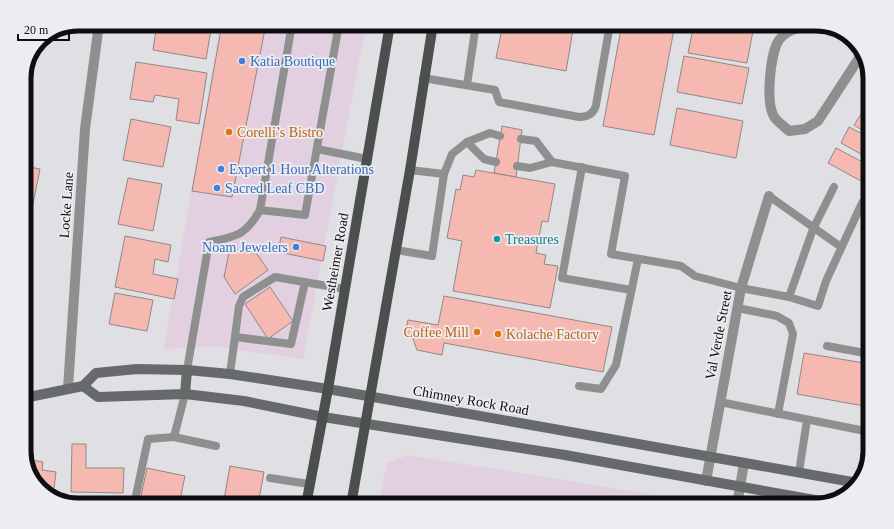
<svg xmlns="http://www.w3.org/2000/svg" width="894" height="529" font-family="'Times New Roman',serif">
<rect width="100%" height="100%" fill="#dfdfe4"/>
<g fill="#e2cfdf">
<path d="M220,24h146l-63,335 -92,-13 -47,3z"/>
<path d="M408,455l309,50h-339l9,-42z"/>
</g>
<g fill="#f6b9b1" stroke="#8e8988">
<path d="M157,24h55l-6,35 -53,-9z"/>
<path d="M222,24h44l-34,173 -40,-6z"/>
<path d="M503,24h71l-8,47 -70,-13z"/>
<path d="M622,24h53l-21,111 -51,-9z"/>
<path d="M694,24l60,1 -7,38 -59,-10z"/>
<path d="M684,56l65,12 -7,36 -65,-12z"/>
<path d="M136,62l71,11 -8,51 -23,-4 3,-21 -24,-4 -2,7 -23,-3z"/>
<path d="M24,100l9,2 -6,31 -3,-1z"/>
<path d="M677,108l66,13 -7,37 -66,-13z"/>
<path d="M865,108l5,2v25l-16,-10z"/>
<path d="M131,119l40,8 -8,40 -40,-7z"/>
<path d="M502,126l20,4 -6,47 -22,-4z"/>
<path d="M849,127l21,11v21l-29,-16z"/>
<path d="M836,148l34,18v20l-42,-23z"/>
<path d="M24,166l16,3 -7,35 -9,-2z"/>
<path d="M476,170l79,14 -7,38 -6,-1 -6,32 10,2 -2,9 14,2 -8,42 -97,-17 9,-50 -15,-3 9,-49 4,1 3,-15 11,2z"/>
<path d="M128,178l34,6 -9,47 -35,-7z"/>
<path d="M24,219l7,1 -5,25h-2z"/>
<path d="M125,236l46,9 -3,17 -13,-3 -2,15 25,5 -4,20 -59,-12z"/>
<path d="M281,237l45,9 -3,15 -45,-9z"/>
<path d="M230,248l27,6 11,16 -33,24 -11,-17z"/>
<path d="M270,287l23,34 -25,18 -23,-35z"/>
<path d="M115,293l38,7 -6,31 -38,-7z"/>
<path d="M444,296l168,31 -9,45 -159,-29 -2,12 -25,-5 -5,-14h-7l3,-16 30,5z"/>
<path d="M804,353l66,11v43l-73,-13z"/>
<path d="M72,444h14v24h38l-1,25 -52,-1z"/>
<path d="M25,459l18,3 -1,8 14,2 -2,16 -16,-3 -7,-7z"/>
<path d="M230,466l34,6 -6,33h-35z"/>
<path d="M147,468l38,8 -6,29h-40z"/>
</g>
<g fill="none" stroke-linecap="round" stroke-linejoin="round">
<g stroke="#8e9090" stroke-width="8">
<path d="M423,78l72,12 4,12 80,15c8,0 15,-3 17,-12l14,-81"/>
<path d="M467,85l9,-61"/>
<path d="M521,139l15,2 16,21"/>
<path d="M467,142l17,17 12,3"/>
<path d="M317,149l50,10"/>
<path d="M517,166l13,2 22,-6 73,14 -14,78 70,12 14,10 46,12 48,9 24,-68 21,-42"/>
<path d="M582,167l-20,111 69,12"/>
<path d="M410,170l34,4 8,-20 15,-12 23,-9 10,3"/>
<path d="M769,196l72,51"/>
<path d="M260,210l45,5 34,-191"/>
<path d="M396,250l36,6 12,-82"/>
<path d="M789,297l29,9 8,-25 36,-78"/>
<path d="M738,308l39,8 12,7 4,11 -15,80"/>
<path d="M235,337l56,7 14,-62"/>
<path d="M827,346l43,8"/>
<path d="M187,370l22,-128c27,-5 37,-7 51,-32l32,-186"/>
<path d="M230,374l9,-68 4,-9 32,-20 70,12"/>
<path d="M579,386l22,3 15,-24 22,-106"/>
<path d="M720,402l150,30"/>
<path d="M174,437l11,-43"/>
<path d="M799,472l8,-52"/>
<path d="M270,478l39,6"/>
<path d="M134,505l14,-66 26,-2 42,9"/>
<path d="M785,505l2,-10"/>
</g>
<g stroke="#8e9090" stroke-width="10">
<path d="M831,28c-16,-1 -41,-4 -52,12 -9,13 -14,65 -4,78 4,5 10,9 14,13l16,-2 13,-8 45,-69"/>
<path d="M68,388l17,-259 14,-105"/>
<path d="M706,481l35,-193 28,-92"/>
<path d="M737,505l7,-42"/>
</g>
<g stroke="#676a6a" stroke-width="10">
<path d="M83,386l15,11 87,-3 59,7 79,16 242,38 261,47"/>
<path d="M185,394l2,-24"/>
<path d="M24,398l59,-12 13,-13 41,-4 50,1 43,4 98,15 530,94"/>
</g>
<g stroke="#4b504f" stroke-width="10">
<path d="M306,505l22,-116 62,-365"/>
<path d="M351,505l59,-335 23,-146"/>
</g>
</g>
<g fill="#3f7fe0" stroke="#ececf1" stroke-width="1.5">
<circle cx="242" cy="61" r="4"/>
<circle cx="221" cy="169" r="4"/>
<circle cx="217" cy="188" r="4"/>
<circle cx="296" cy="247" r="4"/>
</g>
<g fill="#e8710a" stroke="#ececf1" stroke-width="1.5">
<circle cx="229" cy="132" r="4"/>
<circle cx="477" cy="332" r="4"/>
<circle cx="498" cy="334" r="4"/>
</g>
<circle fill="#0f9aa8" stroke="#ececf1" stroke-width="1.5" cx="497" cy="239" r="4"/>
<g text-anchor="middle" stroke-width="3.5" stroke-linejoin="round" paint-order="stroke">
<g font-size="14" fill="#366cbe" stroke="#ececf1" text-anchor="start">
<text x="250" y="66">Katia Boutique</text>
<text x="229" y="174">Expert 1 Hour Alterations</text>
<text x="225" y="193">Sacred Leaf CBD</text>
<text x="288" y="252" text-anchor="end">Noam Jewelers</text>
</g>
<g font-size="14" fill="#c56008" stroke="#ececf1" text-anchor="start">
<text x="237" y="137">Corelli’s Bistro</text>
<text x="469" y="337" text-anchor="end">Coffee Mill</text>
<text x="506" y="339">Kolache Factory</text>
</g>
<g font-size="14" fill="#0e0e10" stroke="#ececf1">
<text transform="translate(66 205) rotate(-86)" y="5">Locke Lane</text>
<text transform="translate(335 262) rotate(-80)" y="5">Westheimer Road</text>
<text transform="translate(718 335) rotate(-79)" y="5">Val Verde Street</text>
<text transform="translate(471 400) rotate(10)" y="5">Chimney Rock Road</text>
</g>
<g font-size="14" fill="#0d838f" stroke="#ececf1" text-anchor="start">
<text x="505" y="244">Treasures</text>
</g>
</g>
<path d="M0 0H894V529H0ZM78 31H816A47 47 0 0 1 863 78V451A47 47 0 0 1 816 498H78A47 47 0 0 1 31 451V78A47 47 0 0 1 78 31Z" fill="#ececf1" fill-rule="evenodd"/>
<path fill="none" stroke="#0e0e10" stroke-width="5" d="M78 31H816A47 47 0 0 1 863 78V451A47 47 0 0 1 816 498H78A47 47 0 0 1 31 451V78A47 47 0 0 1 78 31Z"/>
<path d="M18 34v6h51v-6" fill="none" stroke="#0e0e10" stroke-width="2"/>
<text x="24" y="34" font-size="12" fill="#0e0e10" stroke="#ececf1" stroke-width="3" paint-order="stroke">20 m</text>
</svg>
